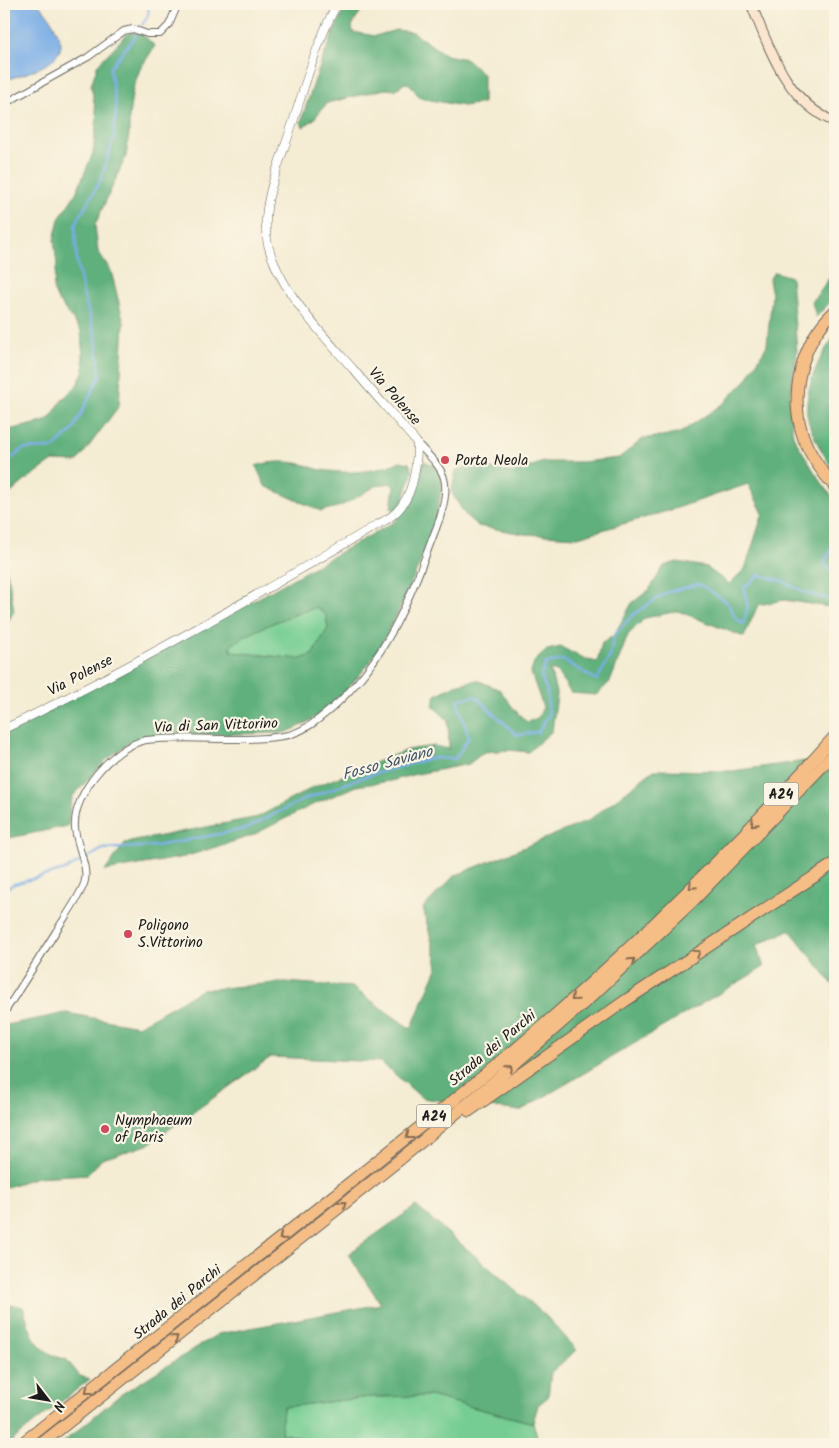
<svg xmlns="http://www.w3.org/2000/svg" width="839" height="1448" font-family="Kalam,sans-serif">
<rect width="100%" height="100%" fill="#fcf5e5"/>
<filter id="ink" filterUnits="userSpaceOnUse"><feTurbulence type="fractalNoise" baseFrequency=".02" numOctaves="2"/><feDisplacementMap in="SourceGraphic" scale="10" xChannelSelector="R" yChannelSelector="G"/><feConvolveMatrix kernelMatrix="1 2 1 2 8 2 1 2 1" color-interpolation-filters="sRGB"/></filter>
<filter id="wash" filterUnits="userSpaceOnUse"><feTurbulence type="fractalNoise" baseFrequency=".0096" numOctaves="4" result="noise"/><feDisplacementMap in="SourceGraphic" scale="20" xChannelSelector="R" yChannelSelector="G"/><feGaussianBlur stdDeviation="1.12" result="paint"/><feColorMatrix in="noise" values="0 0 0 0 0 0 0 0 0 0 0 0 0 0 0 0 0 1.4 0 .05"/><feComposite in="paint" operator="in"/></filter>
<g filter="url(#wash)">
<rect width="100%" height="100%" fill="#f4ecd3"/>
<g fill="#76cd93" stroke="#497458">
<path d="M317,607l9,8 2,13 -16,27 -12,4 -68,-7 -2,-6c26,-18 57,-29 87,-39z"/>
<path d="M430,1396l103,27 6,21h-209l-49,-11 2,-26 87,-10z"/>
</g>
<g fill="#60b07d" stroke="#3e664c" fill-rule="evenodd">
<path d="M347,4h18l-13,22 1,6 22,4 21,-6 16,2 34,23 21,4 16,15v29l-20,3 -43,-8 -10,-14 -5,-1 -10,7 -10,-1 -58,14 -14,17 -10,7 -2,-5c13,-41 27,-80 46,-118z"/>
<path d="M134,32l9,3 12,11 -15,23 -7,19 -4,28v19l-3,21 -31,69 3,26 13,20 13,52 -5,83 -42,56 -24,-1 -26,18 -23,20v-68l39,-9 8,-5 11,-17 15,-15 7,-15 -3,-39 -23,-31 -5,-11 4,-25 -3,-24 5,-21 17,-26 17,-40 4,-35 -6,-33 7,-21 29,-30z"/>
<path d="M835,270v27l-19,20 -4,-15z"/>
<path d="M774,272l17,5 6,75 -8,50 4,34 22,37 20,28v100l-5,6 -46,-7 -26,5 -14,32 -66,-26 -33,7 -17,17 -18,47 -14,13 -25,-2 -14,-21 -7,-2 7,26 -5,35 -24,21 -19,-2 -25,2 -15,12 -57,11 -21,6 -35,5 -46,20 -59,30 -67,21 -79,14 20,-28 133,-26 56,-30 93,-37 27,-4 15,3 -1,-29 -15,-14 3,-11 19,-10 22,-5 23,10 14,19 13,13 11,-4 5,-11 -12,-34 3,-11 13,-12 14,-3 23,12 13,3 5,-19 12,-8 18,-32 17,-13 15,-24 13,-4 29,5 23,17 16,-15 18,-56 -15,-29 -77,26 -93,27 -54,-3 -46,-8 -12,-10 -15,-24 5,-21 13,-6 45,8 29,-11h39l37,-4 24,-19 37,-6 44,-30 23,-24 20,-34 5,-51 -3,-14z"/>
<path d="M835,336v136c-10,-15 -26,-40 -28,-58 -2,-27 12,-58 28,-78z"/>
<path d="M400,461l9,2 4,8 -10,30 -7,9 -5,-2 3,-22 -4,-3 -14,3 -35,20 -20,5 -56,-25 -9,-20c13,-5 32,-5 46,-2 6,1 12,5 19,6 26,4 55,3 79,-9z"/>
<path d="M424,461c8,3 14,7 16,15 11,29 -48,156 -68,183 -22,29 -51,63 -89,74l-129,3 -23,5 -25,19 -33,36 -3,10 -2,20 -64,13v-107l249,-131 141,-79c17,-17 24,-38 30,-61zM317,607l9,8 2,13 -16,27 -12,4 -68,-7 -2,-6c26,-18 57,-29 87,-39z"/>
<path d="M4,562l5,17 5,32 -10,18z"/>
<path d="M835,757v230l-45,-57 -34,15 8,22 -244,144 -98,-13 -41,-36 -110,-5 -124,88 -45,14 -14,15 -51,3 -33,11v-160l2,-3 60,-12 72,13 63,-36 84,-8 67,5 59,42 27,-63 -15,-58 31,-32 134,-55 66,-51 78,1z"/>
<path d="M416,1206l130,110 31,34 -26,22 -3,25 -10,8 -5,18 -103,-27 -60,1 -87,10 -2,26 49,11h-269l59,-49 98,-61 163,-30 -33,-50z"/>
<path d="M15,1305l8,2c3,7 4,13 6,19 6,18 19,30 37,33l14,17 10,3 -82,65h-4v-138z"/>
</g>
<path fill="#79ade6" stroke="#4a6481" d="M4,4h33c9,6 16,18 20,28 1,3 3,8 4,11 1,23 -40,31 -57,38z"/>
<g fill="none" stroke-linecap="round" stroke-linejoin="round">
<g stroke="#79ade6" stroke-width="2.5">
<path d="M142,25l6,-9 1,-12"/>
<path d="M4,465l19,-16 30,-1 20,-18 27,-54 -4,-38 -12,-41 -7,-35 -2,-37 26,-46 13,-41 2,-31 -6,-39 26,-33"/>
<path d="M835,549h-3l-8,13 11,15"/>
<path d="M4,890l10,-6 51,-14 38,-21 53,-3 89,-17 58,-29 57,-22 72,-20 23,1 14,-22 -12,-37 18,-4 42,39 21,-3 11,-18 -2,-22 -6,-16 5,-13 17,-3 34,20 13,-24 4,-21 20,-21 33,-22 32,-8 28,18 9,17 7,5 5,-16 -4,-20 15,-13 23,6 24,12 29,8"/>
</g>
</g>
</g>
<g filter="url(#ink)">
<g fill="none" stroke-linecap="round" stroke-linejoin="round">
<defs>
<g id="minor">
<path d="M4,104l84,-47 36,-26 9,-2 14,5h13l9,-9 9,-21"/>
<path d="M4,1013c17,-26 34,-53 51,-80 10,-16 22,-32 29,-49 6,-15 -8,-39 -9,-56 -3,-34 38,-82 71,-88 46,-5 93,3 137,-4 20,-3 35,-16 49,-28 59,-52 81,-119 108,-190 12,-41 4,-47 -23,-75"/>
</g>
<path id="tertiary" d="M4,729c132,-63 258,-137 385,-211 24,-16 28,-48 28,-75 -21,-25 -43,-49 -64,-74 -31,-35 -85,-90 -87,-139 -2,-34 15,-70 25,-102 14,-42 25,-85 46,-124"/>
<path id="secondary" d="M751,4c19,45 35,98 84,118"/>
<g id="motorway">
<path d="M835,311c-34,31 -47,84 -31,128 7,18 19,34 31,48"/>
<path d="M469,1111l156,-110 210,-138"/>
<path d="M21,1444l428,-340c139,-111 267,-235 386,-368"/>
<path d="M41,1444l357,-283 97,-80 99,-87 98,-92 143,-149"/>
</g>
</defs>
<use href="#minor" stroke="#68655c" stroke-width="8"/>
<use href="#tertiary" stroke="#68655c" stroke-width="9"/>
<use href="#secondary" stroke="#68655c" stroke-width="11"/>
<use href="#motorway" stroke="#68655c" stroke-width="13"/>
<use href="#minor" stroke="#fff" stroke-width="6"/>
<use href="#tertiary" stroke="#fff" stroke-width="8"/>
<use href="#secondary" stroke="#fbe5cf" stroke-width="9"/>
<use href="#motorway" stroke="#f6be87" stroke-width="11"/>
</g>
<defs><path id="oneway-chevron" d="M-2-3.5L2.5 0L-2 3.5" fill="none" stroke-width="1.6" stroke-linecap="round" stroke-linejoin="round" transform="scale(1.25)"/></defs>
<g stroke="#896d52">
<use href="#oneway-chevron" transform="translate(754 823) rotate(134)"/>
<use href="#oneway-chevron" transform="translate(692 886) rotate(135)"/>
<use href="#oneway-chevron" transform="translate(697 953) rotate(-33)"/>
<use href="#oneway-chevron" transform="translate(632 961) rotate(-43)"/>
<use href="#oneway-chevron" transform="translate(574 998) rotate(139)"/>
<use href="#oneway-chevron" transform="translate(510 1068) rotate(-41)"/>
<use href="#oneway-chevron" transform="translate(409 1136) rotate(142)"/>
<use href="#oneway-chevron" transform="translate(343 1204) rotate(-39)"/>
<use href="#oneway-chevron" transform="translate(282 1237) rotate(141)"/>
<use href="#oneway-chevron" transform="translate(175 1338) rotate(-39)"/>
<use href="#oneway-chevron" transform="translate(88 1391) rotate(142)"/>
</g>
</g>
<g fill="#d1495b" stroke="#fcf5e5" stroke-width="2">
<circle cx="445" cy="460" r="5"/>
<circle cx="128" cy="934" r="5"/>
<circle cx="105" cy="1129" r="5"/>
</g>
<g text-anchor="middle" stroke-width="4.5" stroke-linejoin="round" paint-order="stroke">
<g fill="#fcf5e5" stroke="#5f5d58" stroke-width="1">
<rect x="763.5" y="782.5" width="35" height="23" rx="4"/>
<rect x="416.5" y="1104.5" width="35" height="23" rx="4"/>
</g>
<g font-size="14" font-weight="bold" fill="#1c1c1c">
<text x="781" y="799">A24</text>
<text x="434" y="1121">A24</text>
</g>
<g font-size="15" fill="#1c1c1c" stroke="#fcf5e5">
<text transform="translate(395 396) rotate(49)" y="5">Via Polense</text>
<text transform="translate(80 675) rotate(-28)" y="5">Via Polense</text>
<text transform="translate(216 725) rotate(-2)" y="5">Via di San Vittorino</text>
<text transform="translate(492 1048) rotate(-40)" y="5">Strada dei Parchi</text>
<text transform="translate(177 1302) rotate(-39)" y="5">Strada dei Parchi</text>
</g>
<g font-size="15" fill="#1c1c1c" stroke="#fcf5e5" text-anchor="start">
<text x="455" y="465">Porta Neola</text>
<text x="138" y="930">Poligono<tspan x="138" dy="17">S.Vittorino</tspan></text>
<text x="115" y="1125">Nymphaeum<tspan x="115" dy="17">of Paris</tspan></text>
</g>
<g font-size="16" font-style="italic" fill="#41566d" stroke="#fcf5e5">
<text transform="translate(387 762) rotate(-15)" y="6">Fosso Saviano</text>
</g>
</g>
<rect width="839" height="1448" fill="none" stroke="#fcf5e5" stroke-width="20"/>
<g transform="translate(48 1400) rotate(121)" stroke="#fcf5e5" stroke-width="4" paint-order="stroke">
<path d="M0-4L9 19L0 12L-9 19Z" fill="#1c1c1c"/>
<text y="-8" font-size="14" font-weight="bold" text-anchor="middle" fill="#1c1c1c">N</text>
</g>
</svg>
